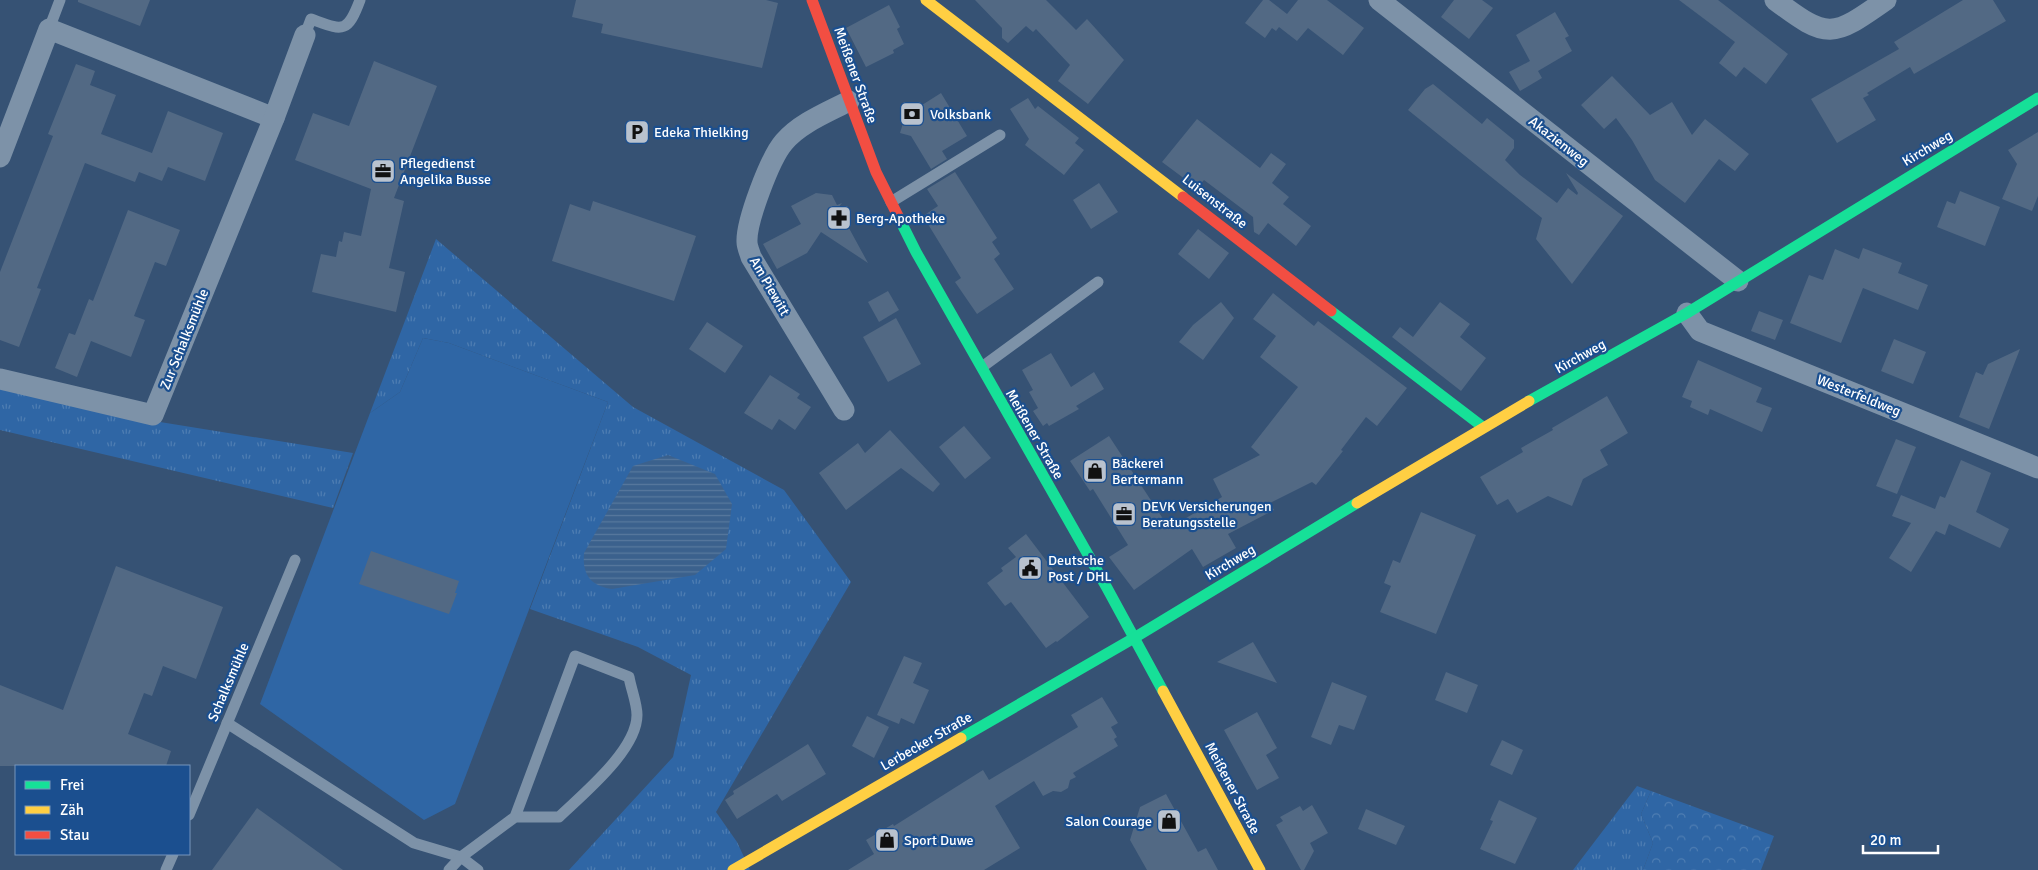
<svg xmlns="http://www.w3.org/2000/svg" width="2038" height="870" font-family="Signika,sans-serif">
<defs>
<pattern id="grass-tufts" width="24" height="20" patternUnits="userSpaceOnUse" patternTransform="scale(1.25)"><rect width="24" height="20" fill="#2f66a5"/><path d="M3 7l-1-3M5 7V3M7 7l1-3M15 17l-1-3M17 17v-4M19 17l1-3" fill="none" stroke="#4e7db2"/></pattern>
<pattern id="forest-crowns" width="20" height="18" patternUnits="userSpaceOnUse" patternTransform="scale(1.25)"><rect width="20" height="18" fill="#2f66a5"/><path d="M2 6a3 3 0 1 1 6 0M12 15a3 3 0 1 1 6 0" fill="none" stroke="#4e7db2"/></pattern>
<pattern id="water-rules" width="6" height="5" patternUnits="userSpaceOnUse" patternTransform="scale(1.25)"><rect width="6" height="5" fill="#3b618d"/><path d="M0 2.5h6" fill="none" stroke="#58799e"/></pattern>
</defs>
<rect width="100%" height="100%" fill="#365274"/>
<g fill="url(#grass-tufts)">
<path d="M436,239l197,168 151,83 67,92 -135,230 21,30 13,28h-181l104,-113 18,-82 -53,-28 -108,-38 78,-207 -159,-59 -26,-5 -23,54 -30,21z"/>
<path d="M0,383l160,39 193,31 -20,55 -333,-78z"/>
<path d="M1637,786l14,5 -10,23 12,29 -10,27h-70z"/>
</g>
<path fill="url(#forest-crowns)" d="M1651,791l123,45 -13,34h-118l10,-27 -12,-29z"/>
<path fill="#2f66a5" d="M423,338l26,5 159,59 -153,402 -31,16 -164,-116 110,-291 30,-21z"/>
<path fill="url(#water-rules)" d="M668,455l47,19 17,30 -6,45 -31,26 -83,14c-21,-3 -30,-14 -28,-36l49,-87z"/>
<g fill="#526984">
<path d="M78,0h72l-10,26 -62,-24z"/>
<path d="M576,0h190l12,3 -16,65 -161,-35 2,-9 -31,-7z"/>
<path d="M975,0h71l30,30 11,-11 37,41 -36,44 -30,-23 12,-16 -34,-36 -3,3 -7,-6 -18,17 -6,-5v-10z"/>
<path d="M1263,0h6l18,14 11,-14h29l37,28 -21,27 -35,-27 -11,13 -18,-14 -3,4 -4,-3 -7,10 -20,-15z"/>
<path d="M1454,0h28l11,8 -24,31 -28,-22z"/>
<path d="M1679,0h39l70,54 -22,30 -22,-17 -8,10 -17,-14 16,-21z"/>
<path d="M1963,0h30l13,21 -92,53 -4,-7 -43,26 2,2 -6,3 13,22 -39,23 -26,-44 88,-50 -5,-7z"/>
<path d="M889,5l11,22 -3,2 7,15 -11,6 1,3 -28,14 -20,-39z"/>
<path d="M1555,12l14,24 -4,2 7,13 -34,20 4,7 -22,13 -11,-19 21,-11 -14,-26z"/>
<path d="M374,61l63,25 -43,112 10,3 -15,67 16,4 -9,40 -84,-20 9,-38 15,3 3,-16 3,1 2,-10 17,4 10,-47 -76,-29 18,-47 36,13z"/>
<path d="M76,64l19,7 -5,14 26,10 -15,39 51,19 16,-42 55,22 -18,48 -37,-14 -6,14 -23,-9 -4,10 -50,-19 -48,125 4,1 -22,58 -19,-7v-68l53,-136 -5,-2z"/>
<path d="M1612,76l38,39 22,-13 20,33 13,-16 44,35 -14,17 -16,-12 -34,44 -30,-23 -23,-40 -16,-22 -12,11 -23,-24z"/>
<path d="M1433,84l49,40 5,-6 27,22v8l-9,12 15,15 37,28 11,-15 9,7 1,-2 -12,-20 57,43 -51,68 -36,-45 6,-21 -134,-108 17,-21z"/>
<path d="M941,93l26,43 -25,15 5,8 -16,10 -20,-33 -11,-3 3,-10 -3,-4z"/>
<path d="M1028,98l7,11 3,-3 41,32 -4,5 9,7 -20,25 -39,-30 4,-6 -19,-30z"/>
<path d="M1197,119l63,49 11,-15 15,11 -14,19 17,14 -6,7 28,22 -15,20 -28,-23 -9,12 -5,-3 -1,-15 -49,-37 -7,8 -35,-26z"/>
<path d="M2038,132v64l-6,15 -30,-12 15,-35 -9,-14z"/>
<path d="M955,172l42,66 -5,4 8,12 -6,5 20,30 -37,25 -22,-32 6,-4 -38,-62 15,-10 -11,-17z"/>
<path d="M1099,183l19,29 -27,17 -18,-29z"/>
<path d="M1960,191l40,16 -15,39 -48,-19 10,-26 8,3z"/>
<path d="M816,193l16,2 5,10 5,-2 -4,5 30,55 -47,-31 -14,21 -30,16 -14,-25 38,-20 -10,-18z"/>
<path d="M593,201l103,35 -22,65 -122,-40 18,-57 20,7z"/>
<path d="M128,210l52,20 -14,36 -11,-4 -21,54 11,4 -14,37 -40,-16 -14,36 -22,-9 14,-35 6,2 14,-36 4,2z"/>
<path d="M1198,229l31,24 -20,26 -31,-25z"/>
<path d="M1863,248l39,15 -4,10 30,12 -10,25 -55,-22 -22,55 -51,-20 19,-48 14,5 12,-31 24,10z"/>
<path d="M888,291l11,19 -20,12 -11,-20z"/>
<path d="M1273,293l41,33 4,-5 89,67 -30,38 -11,-9 -25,33 2,1 -27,34 -4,-3 -42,21 4,7 -46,24 8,14 -33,19 -11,-18 -58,41 -25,-33 19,-12 -35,-56 -3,2 -20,-30 39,-25 60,92 53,-31 -9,-18 47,-24 -9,-8 47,-60 -38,-30 16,-21 -23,-17z"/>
<path d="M1221,302l13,16 -31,42 -24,-18 14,-17z"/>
<path d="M1440,302l30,22 -10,13 26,21 -25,33 -69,-54 8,-10 13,10z"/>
<path d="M1759,311l24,9 -8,20 -24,-9z"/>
<path d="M896,318l25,46 -33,18 -25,-45z"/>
<path d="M707,322l36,24 -18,27 -36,-24z"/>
<path d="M1894,339l32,13 -13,32 -32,-13z"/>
<path d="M2020,349l-31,80 -30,-12 17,-45 7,3 5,-11z"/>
<path d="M1051,353l20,34 23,-15 10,17 -28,17 3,3 -30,17 -2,-3 -4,3 -10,-15 5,-3 -9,-16 4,-2 -11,-20z"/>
<path d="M1698,360l64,28 -6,14 16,6 -10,24 -52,-23 -2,6 -18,-8 2,-6 -10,-4z"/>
<path d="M770,375l30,19 -3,4 14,9 -16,23 -16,-11 -7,11 -28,-17z"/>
<path d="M1607,396l21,37 -28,17 8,15 -25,14 -11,27 -24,-10 -31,17 -9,-14 -11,6 -17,-28 43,-25 -2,-4 32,-18 -1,-2z"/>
<path d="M964,426l27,32 -26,21 -26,-32z"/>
<path d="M890,430l50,54 -7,8 -32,-24 -55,42 -27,-37 39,-30 7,10z"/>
<path d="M1896,439l20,8 -19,47 -21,-8z"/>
<path d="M1961,460l30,13 -15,39 33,17 -9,19 -51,-24 -4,11 -9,-4 -25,41 -22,-14 22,-35 -19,-7 9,-21 34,14 5,-13 5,2z"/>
<path d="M1421,512l55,23 -40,99 -56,-22 11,-26 -7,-3 9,-23 7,3z"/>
<path d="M1026,534l63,83 -32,25 -1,-1 -10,7 -35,-46 -6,4 -18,-23 16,-12 -2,-3 15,-11 -8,-9z"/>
<path d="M371,551l88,30 -4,12h2l-8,21 -90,-30z"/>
<path d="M116,566l107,41 -27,72 -33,-13 -11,30 -8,-3 -16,41 43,17 -5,15h-166v-81l63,25z"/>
<path d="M1253,642l24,41 -60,-21z"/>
<path d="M904,656l18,7 -9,20 16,7 -15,34 -13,-6 -2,6 -22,-9z"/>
<path d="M1446,672l32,13 -11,28 -32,-13z"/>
<path d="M1332,682l35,14 -13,34 -15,-5 -8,20 -20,-8z"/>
<path d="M1102,697l16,26 -7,4 6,10 -3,2 4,7 -45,27 3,4 -6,3 -2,8 -7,4 -8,-1 -10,5 -9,-15 -39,25 25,42 -36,22h-136l26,-16 -8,-14 27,-16 1,2 89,-56 6,10 89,-53 -7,-12z"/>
<path d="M1257,712l20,36 -11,7 13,23 -22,12 -33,-60z"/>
<path d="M867,716l22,11 -15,31 -22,-12z"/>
<path d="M1502,740l21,10 -11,25 -22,-10z"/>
<path d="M808,744l18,30 -44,27 -5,-7 -40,25 -12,-19 9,-6 -1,-3z"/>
<path d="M1166,794l32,58 8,-4 12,22h-71l-17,-30 10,-33z"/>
<path d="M1499,800l38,18 -22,46 -35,-15 13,-28 -3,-1z"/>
<path d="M1312,805l16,28 -18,10 4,8 -10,19h-3l-25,-45 7,-4 -3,-4 20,-11 3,5z"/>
<path d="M257,808l86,62h-131z"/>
<path d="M1366,809l39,17 -9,19 -38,-16z"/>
</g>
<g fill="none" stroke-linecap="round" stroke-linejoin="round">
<g stroke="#7d92a8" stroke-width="11">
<path d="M49,29l11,-29"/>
<path d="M305,35l6,-16c31,11 36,16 49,-19"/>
<path d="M891,202l109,-67"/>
<path d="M982,367l116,-85"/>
<path d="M227,723l187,120 47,14 17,13"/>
<path d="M189,815l106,-255"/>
<path d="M166,870l7,-16"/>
<path d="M449,870l12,-13 54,-40 60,-161 54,21c2,12 8,26 8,38 0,35 -54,79 -78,102h-44"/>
</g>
<g stroke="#7d92a8" stroke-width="21">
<path d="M1379,0l359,281"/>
<path d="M1775,0c53,40 57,38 111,0"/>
<path d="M0,157l49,-128 225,89"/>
<path d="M1687,313l13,18 338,137"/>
<path d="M0,379l153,36 121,-297 31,-83"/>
<path d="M844,410l-93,-153c-1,-4 -4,-10 -4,-15 -1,-20 23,-84 37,-100 16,-19 44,-30 65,-41"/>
</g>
<g stroke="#16e098" stroke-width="11">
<path d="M900,220l16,32 191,336 56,103"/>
<path d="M1331,311l152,116"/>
<path d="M1529,401l158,-88 351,-215"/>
<path d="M961,738l173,-100 223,-135"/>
</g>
<g stroke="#ffcf43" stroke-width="11">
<path d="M926,0l257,197"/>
<path d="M1357,503l172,-102"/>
<path d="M1163,691l97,179"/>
<path d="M733,870l228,-132"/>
</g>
<g stroke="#f24e42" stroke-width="11">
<path d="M812,0l64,172 24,48"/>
<path d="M1183,197l148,114"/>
</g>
</g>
<defs>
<symbol id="bank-square" viewBox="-11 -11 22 22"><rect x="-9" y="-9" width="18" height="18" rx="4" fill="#b9c2ce" stroke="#1b4f8f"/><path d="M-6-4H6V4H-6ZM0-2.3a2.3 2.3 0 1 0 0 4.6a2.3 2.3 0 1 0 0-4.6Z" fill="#111"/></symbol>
<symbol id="parking-square" viewBox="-11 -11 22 22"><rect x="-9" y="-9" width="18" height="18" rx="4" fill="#b9c2ce" stroke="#1b4f8f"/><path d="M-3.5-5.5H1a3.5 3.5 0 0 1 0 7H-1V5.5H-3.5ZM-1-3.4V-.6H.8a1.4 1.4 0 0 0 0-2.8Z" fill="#111"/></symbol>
<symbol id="office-square" viewBox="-11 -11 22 22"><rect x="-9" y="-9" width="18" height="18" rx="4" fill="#b9c2ce" stroke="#1b4f8f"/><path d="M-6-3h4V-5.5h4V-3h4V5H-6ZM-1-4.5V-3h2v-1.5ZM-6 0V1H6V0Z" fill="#111"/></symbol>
<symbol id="pharmacy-square" viewBox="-11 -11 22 22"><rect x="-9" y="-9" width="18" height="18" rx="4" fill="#b9c2ce" stroke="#1b4f8f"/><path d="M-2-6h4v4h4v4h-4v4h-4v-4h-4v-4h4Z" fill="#111"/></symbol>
<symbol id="shop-square" viewBox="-11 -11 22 22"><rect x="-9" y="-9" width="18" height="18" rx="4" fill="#b9c2ce" stroke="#1b4f8f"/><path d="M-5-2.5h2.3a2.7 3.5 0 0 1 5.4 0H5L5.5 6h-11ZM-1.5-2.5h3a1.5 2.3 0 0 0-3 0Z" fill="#111"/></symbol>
<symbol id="civic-square" viewBox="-11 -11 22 22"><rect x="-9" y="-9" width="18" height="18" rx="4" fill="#b9c2ce" stroke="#1b4f8f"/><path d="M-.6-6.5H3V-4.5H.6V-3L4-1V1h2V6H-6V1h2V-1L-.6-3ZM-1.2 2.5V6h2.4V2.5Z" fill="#111"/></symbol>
</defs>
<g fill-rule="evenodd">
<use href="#bank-square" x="898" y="100" width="28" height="28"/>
<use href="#parking-square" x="623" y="118" width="28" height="28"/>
<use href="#office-square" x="369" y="157" width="28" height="28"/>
<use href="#pharmacy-square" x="825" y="204" width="28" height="28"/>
<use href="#shop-square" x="1081" y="457" width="28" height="28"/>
<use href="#office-square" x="1110" y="500" width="28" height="28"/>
<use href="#civic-square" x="1016" y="554" width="28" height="28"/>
<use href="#shop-square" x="1155" y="807" width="28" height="28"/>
<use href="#shop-square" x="873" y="826" width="28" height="28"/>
</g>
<g text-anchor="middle" stroke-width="4.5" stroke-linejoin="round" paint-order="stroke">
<g font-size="14" fill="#fff" stroke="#1b4f8f">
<text transform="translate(856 75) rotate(70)" y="5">Meißener Straße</text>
<text transform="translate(1559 141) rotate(38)" y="5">Akazienweg</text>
<text transform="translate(1927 148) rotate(-31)" y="5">Kirchweg</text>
<text transform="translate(1215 201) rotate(38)" y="5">Luisenstraße</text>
<text transform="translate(770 286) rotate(60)" y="5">Am Piewitt</text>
<text transform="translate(184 339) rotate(-68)" y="5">Zur Schalksmühle</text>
<text transform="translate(1580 356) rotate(-29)" y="5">Kirchweg</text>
<text transform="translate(1859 395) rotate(22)" y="5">Westerfeldweg</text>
<text transform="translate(1035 434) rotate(60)" y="5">Meißener Straße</text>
<text transform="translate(1230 562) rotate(-31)" y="5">Kirchweg</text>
<text transform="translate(228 682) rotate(-67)" y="5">Schalksmühle</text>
<text transform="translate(926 741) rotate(-30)" y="5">Lerbecker Straße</text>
<text transform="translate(1233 788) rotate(62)" y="5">Meißener Straße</text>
</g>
<g font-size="14" fill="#fff" stroke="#1b4f8f" text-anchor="start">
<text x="930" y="119">Volksbank</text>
<text x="654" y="137">Edeka Thielking</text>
<text x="400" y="168">Pflegedienst<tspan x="400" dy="16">Angelika Busse</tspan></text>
<text x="856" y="223">Berg-Apotheke</text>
<text x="1112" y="468">Bäckerei<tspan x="1112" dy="16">Bertermann</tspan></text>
<text x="1142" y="511">DEVK Versicherungen<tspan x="1142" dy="16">Beratungsstelle</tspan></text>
<text x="1048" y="565">Deutsche<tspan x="1048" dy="16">Post / DHL</tspan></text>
<text x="1152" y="826" text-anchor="end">Salon Courage</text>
<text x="904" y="845">Sport Duwe</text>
</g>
</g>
<rect x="15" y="765" width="175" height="90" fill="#1b4f8f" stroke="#7695bc"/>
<rect x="25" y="781" width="25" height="8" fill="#16e098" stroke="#7695bc"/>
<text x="60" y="790" font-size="15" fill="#ffffff">Frei</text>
<rect x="25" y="806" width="25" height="8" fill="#ffcf43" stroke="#7695bc"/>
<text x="60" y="815" font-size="15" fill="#ffffff">Zäh</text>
<rect x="25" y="831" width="25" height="8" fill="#f24e42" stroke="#7695bc"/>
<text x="60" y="840" font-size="15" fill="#ffffff">Stau</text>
<path d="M1863 845v8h75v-8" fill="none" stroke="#ffffff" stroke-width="2.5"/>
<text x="1870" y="845" font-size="15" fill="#ffffff" stroke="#1b4f8f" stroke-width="4" paint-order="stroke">20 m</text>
</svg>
